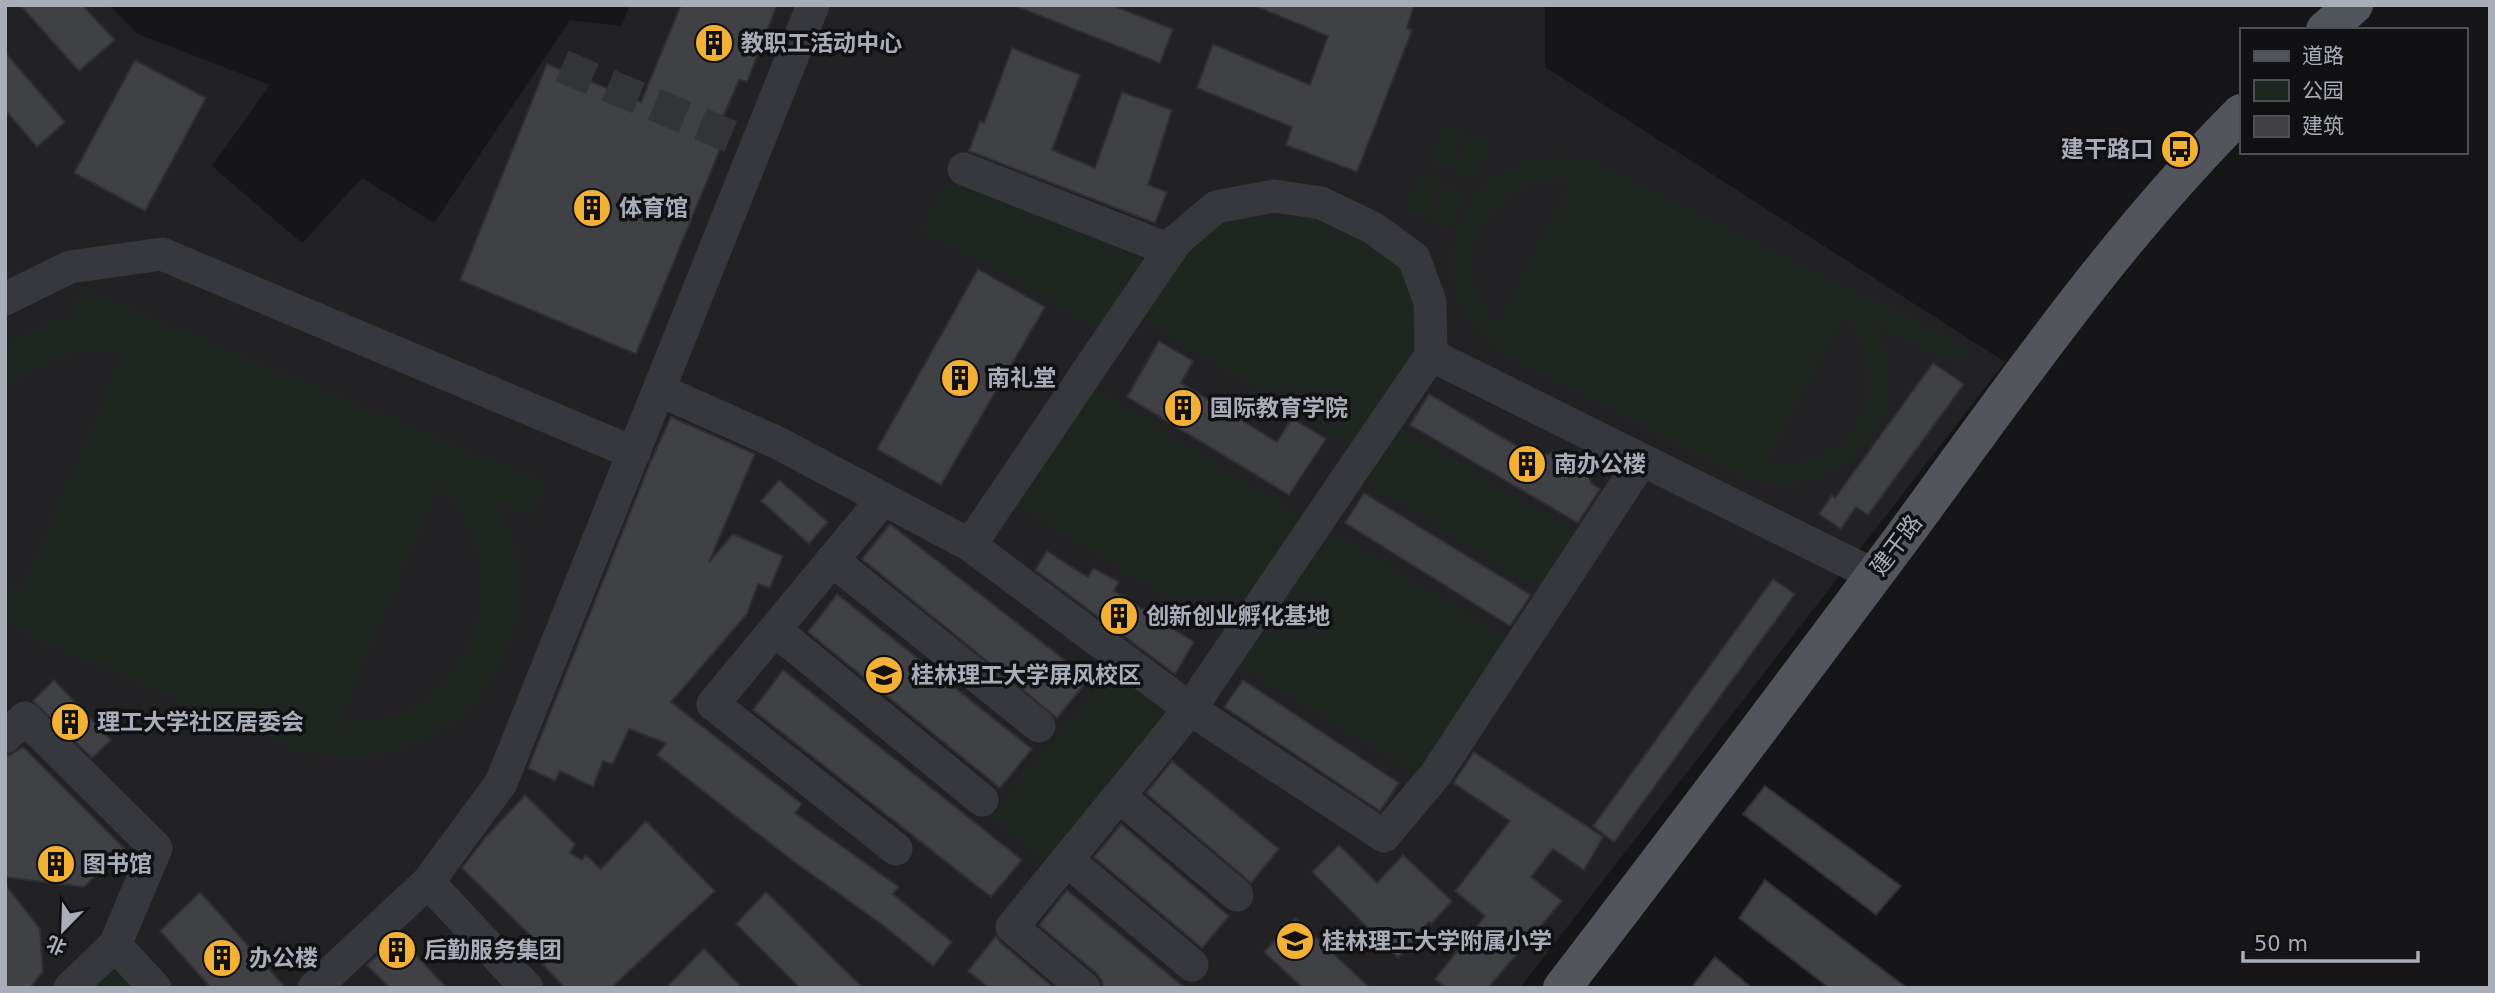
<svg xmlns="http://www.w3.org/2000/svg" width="2495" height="993" font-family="'DejaVu Sans','Noto Sans SC',sans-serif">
<rect width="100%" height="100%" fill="#161618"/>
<path fill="#222225" d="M5,5h104l29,29 132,51 -58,81 90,77 60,-65 72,45 136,-203 51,6 9,-21h915v62l460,295 -485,626h-1515z"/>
<g fill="#1e261f" fill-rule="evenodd">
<path d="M1445,124l19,9 -16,38 -19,-9z"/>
<path d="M1470,135l19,7 -15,39 -20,-9z"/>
<path d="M1560,158l35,5 375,185 -9,17 -82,-41c4,24 13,48 8,74 -11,54 -65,94 -120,85 -13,-2 -25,-6 -36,-11l-231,-120c-10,-8 -20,-16 -27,-27 -37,-48 -22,-120 30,-152 17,-11 36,-14 57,-15zM1556,178l18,2 -78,147c-50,-62 -20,-137 60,-149zM1843,315c57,64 13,161 -76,148z"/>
<path d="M953,172l204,81 -52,79 -183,-103z"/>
<path d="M1421,174l20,9 -16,37 -20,-8z"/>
<path d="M1446,184l19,9 -16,38 -19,-9z"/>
<path d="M1276,210l51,10 80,47 11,36 -1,53 -61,94 -218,-133 51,-72 34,-32z"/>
<path d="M81,288l465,195 -14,33 -35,-13c10,23 20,45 22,71 7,87 -59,172 -147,182 -25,3 -49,0 -74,-6l-263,-111 -30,-18v-45l16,15 103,-239c-42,-10 -91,11 -119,41v-48l43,-22 20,-3zM438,487c67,56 55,164 -14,213 -26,18 -56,23 -87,23z"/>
<path d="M1090,385l212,132 -79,115 -206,-127z"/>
<path d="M1402,428l176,106 -36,59 -176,-111z"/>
<path d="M1332,531l179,109 -97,133 -175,-108z"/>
<path d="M1116,666l59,46 -126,155 -58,-51z"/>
<path d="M115,953l33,35h-70z"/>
</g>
<g fill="#404145" stroke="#303034" stroke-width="2">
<path d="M20,5h62l33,35 -36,31z"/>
<path d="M681,5h96l-30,77 -8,-2 -23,53 9,4 -89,217 -176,-74 87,-216 94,38z"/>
<path d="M1013,5h98l62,24 -13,34z"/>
<path d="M1253,5h161l-7,23 5,2 -55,142 -71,-27 6,-18 -95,-39 16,-44 97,41 18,-49z"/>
<path d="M1012,48l68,27 -28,75 43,18 27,-76 50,18 -24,75 19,7 -12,31 -186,-72 11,-30 4,2z"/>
<path d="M5,52l60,70 -28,25 -32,-37z"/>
<path d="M135,60l71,38 -61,113 -71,-38z"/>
<path d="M978,269l67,38 -104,178 -64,-36z"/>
<path d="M1159,341l34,20 -12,22 96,59 15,-24 34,21 -37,56 -162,-98z"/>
<path d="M1933,363l31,21 -96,131 -12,-8 -15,22 -22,-15 13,-19 3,3z"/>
<path d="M1429,394l108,64 18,-7 31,18 5,14 9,6 -22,34 -168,-98z"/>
<path d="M671,417l84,37 -46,108 24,-28 50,22 -13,32 -12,-4 -11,30 -76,88 131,102 -7,9 104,74 -6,7 59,48 -19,24 -49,-40 -91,-65 -136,-106 9,-12 -37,-14 -16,35 -10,-3 -10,26 -33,-16 -5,10 -27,-13 122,-305z"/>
<path d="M779,480l49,42 -19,22 -48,-43z"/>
<path d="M1364,493l167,102 -21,31 -165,-103z"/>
<path d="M890,524l199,155 -32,39 -195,-159z"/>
<path d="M1047,551l41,26 5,-9 26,14 -5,9 80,51 -19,32 -140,-104z"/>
<path d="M1773,579l22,15 -181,248 -21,-16z"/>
<path d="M837,594l195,155 -32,39 -192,-156z"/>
<path d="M783,670l239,190 -31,37 -238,-187z"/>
<path d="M54,680l57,60 -19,18 -59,-57z"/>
<path d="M1243,680l156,103 -19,28 -156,-104z"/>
<path d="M23,747l101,101 -40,39 -79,-10v-121l5,-1z"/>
<path d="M1474,752l129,85 -19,33 -31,-21 -22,28 31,24 -74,87h-42l-11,-9 50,-63 -30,-25 55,-70 -57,-38z"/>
<path d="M1172,761l107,88 -28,34 -105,-90z"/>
<path d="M1765,786l136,100 -25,29 -133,-101z"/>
<path d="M525,795l50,49 -5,9 12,7 4,-5 15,14 45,-48 69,70 -104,97h-46l-41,-43 8,-8 -70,-69 23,-30z"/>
<path d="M1121,824l108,92 -27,32 -108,-91z"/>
<path d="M1339,845l38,38 26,-28 49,46 -21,23 -2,-2 -31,36 -86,-86z"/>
<path d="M1765,880l142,108h-78l-90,-70z"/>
<path d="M5,884l35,45 3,42 -13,17h-25z"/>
<path d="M1067,890l118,98h-82l-1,-7 -6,-8 -57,-48z"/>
<path d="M200,892l86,96h-75l-51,-57z"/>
<path d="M766,892l97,96h-63l-64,-64z"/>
<path d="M1295,918l75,70h-67l-39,-36z"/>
<path d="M398,936l49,52h-57l-23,-23z"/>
<path d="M996,936l4,6 54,46h-65l-21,-17z"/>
<path d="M704,948l38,40h-76z"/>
<path d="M1715,957l37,31h-61z"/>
</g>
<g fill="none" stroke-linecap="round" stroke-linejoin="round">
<path stroke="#333438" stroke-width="33" stroke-dasharray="33 17" stroke-linecap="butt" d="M562,66l194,81"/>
<g stroke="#37383d" stroke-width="33">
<path d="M964,169l206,81"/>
<path d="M5,299l65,-32 92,-13 472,199"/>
<path d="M1431,355l443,220"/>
<path d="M659,390l119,53 192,102 220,164 194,127 52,-62 206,-314"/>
<path d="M883,499l-170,205 183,145"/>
<path d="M970,545l206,-304 40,-34 58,-11 47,7 52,25 41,30 16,44 1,53 -241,354 -178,218 72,61"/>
<path d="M832,560l207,166"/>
<path d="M775,630l207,170"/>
<path d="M5,737l20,-19 131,130 -41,97 -45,43"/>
<path d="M1119,796l118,99"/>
<path d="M1067,860l125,105"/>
<path d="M428,882l99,106"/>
<path d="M115,945l40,43"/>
<path d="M314,988l114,-106 73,-99 312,-778"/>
</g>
<g stroke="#53555c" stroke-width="38">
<path d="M2325,30l29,-25"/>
<path d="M1562,988c117,-152 232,-305 346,-458 105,-143 207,-291 333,-417"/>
</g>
</g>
<defs>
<symbol id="building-disc" viewBox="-11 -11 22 22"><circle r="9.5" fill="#f2b134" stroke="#111113"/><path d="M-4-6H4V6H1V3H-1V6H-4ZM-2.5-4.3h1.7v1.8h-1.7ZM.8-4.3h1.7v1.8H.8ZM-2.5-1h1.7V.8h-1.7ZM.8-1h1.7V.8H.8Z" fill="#111"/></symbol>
<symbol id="bus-disc" viewBox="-11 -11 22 22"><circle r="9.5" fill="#f2b134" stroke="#111113"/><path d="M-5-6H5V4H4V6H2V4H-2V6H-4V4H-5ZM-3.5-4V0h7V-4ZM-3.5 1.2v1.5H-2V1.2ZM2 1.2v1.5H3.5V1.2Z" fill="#111"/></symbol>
<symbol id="university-disc" viewBox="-11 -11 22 22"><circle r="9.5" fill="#f2b134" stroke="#111113"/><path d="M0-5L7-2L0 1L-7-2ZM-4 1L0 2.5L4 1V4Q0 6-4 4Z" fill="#111"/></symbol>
<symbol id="school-disc" viewBox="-11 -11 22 22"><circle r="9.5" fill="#f2b134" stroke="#111113"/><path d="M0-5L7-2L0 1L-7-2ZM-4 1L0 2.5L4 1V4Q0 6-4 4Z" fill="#111"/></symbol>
</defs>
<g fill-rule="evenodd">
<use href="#building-disc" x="692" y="21" width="44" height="44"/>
<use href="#bus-disc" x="2158" y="127" width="44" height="44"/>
<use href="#building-disc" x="570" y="186" width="44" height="44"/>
<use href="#building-disc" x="938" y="356" width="44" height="44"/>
<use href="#building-disc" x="1161" y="386" width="44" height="44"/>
<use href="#building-disc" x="1505" y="442" width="44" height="44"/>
<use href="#building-disc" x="1097" y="594" width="44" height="44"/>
<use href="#university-disc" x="862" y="653" width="44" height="44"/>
<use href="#building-disc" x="48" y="700" width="44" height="44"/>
<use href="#building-disc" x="34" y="842" width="44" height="44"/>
<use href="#school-disc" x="1273" y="919" width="44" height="44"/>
<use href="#building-disc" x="375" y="928" width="44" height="44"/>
<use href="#building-disc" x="200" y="936" width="44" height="44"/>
</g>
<g text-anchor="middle" stroke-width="7" stroke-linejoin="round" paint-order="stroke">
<g font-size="23" font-weight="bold" fill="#a8adb8" stroke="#111113" text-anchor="start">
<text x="741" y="51">教职工活动中心</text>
<text x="2153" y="157" text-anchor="end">建干路口</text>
<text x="619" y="216">体育馆</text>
<text x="987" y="386">南礼堂</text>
<text x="1210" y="416">国际教育学院</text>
<text x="1554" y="472">南办公楼</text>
<text x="1146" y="624">创新创业孵化基地</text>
<text x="911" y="683">桂林理工大学屏风校区</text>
<text x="97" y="730">理工大学社区居委会</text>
<text x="83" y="872">图书馆</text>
<text x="1322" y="949">桂林理工大学附属小学</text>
<text x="424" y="958">后勤服务集团</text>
<text x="249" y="966">办公楼</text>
</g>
<g font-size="23" fill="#a8adb8" stroke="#111113">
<text transform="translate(1896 545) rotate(-53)" y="8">建干路</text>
</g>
</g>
<rect width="2495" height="993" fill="none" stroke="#a8adb8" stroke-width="14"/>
<rect x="2240" y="28" width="228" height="126" fill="#111113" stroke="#4d4f55" stroke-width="2"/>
<rect x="2254" y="51" width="35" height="10" fill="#53555c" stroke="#4d4f55" stroke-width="2"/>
<text x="2302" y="63" font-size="21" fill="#a8adb8">道路</text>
<rect x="2254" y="80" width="35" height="21" fill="#1e261f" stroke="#4d4f55" stroke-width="2"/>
<text x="2302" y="98" font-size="21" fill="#a8adb8">公园</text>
<rect x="2254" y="116" width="35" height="21" fill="#404145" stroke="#4d4f55" stroke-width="2"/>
<text x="2302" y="133" font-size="21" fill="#a8adb8">建筑</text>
<g transform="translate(63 930) rotate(203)" stroke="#111113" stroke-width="5" paint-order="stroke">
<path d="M0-5L12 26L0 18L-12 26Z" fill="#a8adb8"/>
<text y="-10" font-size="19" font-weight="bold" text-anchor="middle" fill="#a8adb8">北</text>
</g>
<path d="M2243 951v10h175v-10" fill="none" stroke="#a8adb8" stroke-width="3.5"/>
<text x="2254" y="951" font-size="21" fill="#a8adb8" stroke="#111113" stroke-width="5" paint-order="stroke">50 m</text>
</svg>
